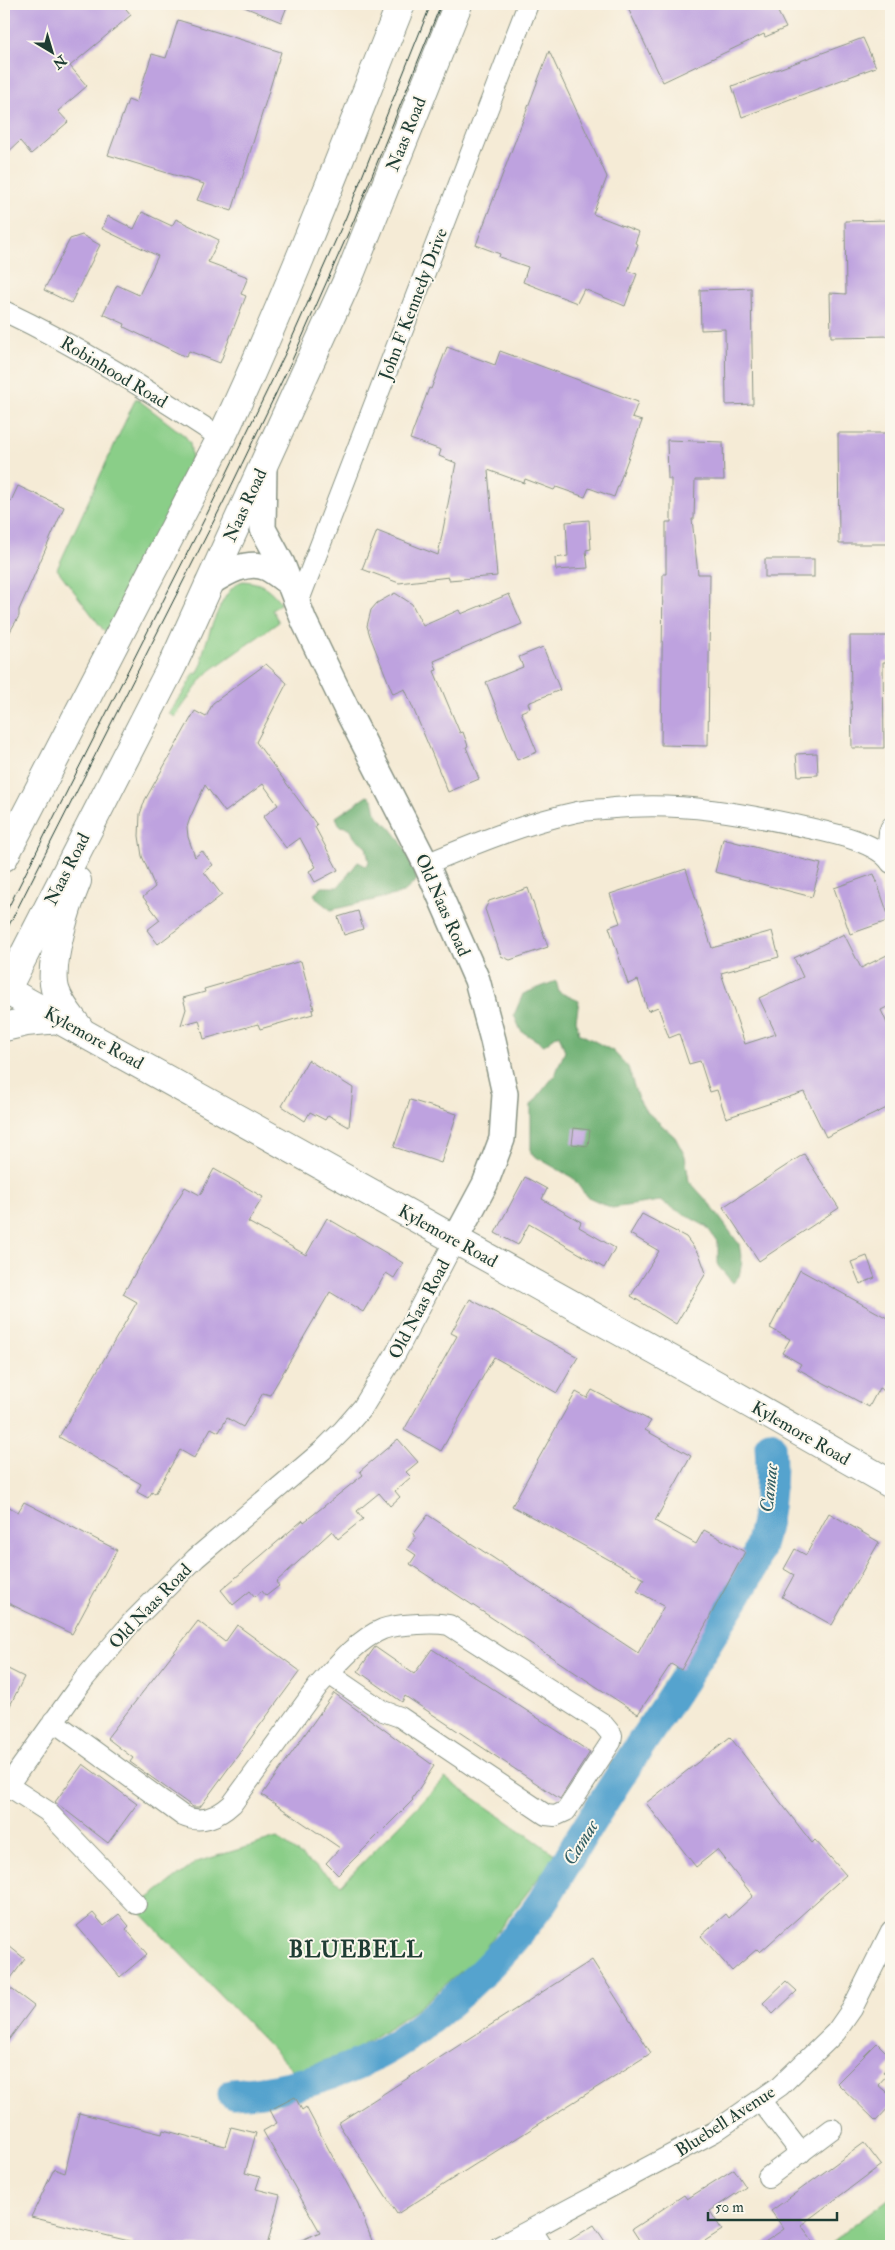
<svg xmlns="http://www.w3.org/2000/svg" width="895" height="2250" font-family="'IM FELL Double Pica',serif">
<rect width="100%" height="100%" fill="#fbf7ec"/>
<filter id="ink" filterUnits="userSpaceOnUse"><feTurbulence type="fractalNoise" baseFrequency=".02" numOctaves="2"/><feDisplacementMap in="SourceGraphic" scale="10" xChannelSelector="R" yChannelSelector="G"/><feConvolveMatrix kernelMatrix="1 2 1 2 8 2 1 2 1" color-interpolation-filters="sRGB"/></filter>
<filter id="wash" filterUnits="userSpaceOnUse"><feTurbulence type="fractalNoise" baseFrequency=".0096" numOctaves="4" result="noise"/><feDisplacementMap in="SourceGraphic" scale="20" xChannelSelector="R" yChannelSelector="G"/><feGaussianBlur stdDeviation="1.12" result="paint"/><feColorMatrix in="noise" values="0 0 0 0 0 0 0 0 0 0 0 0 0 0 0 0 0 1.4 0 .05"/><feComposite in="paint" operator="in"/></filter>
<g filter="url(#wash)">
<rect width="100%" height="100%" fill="#f5ebd6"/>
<g fill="#8ace88" stroke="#54865e">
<path d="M136,398l49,38 5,7 3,23 -82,174 -54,-71z"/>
<path d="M243,581c19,1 27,8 38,22l-9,7 7,12 -68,48 -9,9 -27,38 -6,-4 13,-18 12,-22 3,1 6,-12 -1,-6c6,-19 20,-70 41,-75z"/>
<path d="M445,1778l111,77 -77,101 -62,53 -64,42 -59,20 -158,-163 61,-46 80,-24 64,47z"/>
<path d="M891,2197v49h-64z"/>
</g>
<g fill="#6fb174" stroke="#477754">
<path d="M367,796c10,3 6,11 10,18 3,6 12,11 16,17 12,14 18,32 24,49l-14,13 -72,17 -13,-10 -4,-6 8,-7h16l20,-25 8,4 3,-4 -3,-16 -12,-9 -4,-9 -10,-2 -4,-9z"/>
<path d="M556,981l3,11 20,9 -3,19 3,13 34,18 15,16 9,29 8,14 30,27 10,19 4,25 20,22 30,41 3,18 -3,14 -6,7 -15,-17v-23l-11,-16 -47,-26 -48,7 -26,-12 -13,-18 -42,-24v-49l24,-30 10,-24 -6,-17 -15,11 -23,-14 -7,-16 9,-21z"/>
</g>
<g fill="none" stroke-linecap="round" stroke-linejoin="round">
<path stroke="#54a3ce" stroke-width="31" d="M233,2094c67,-4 138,-27 191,-70 39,-31 82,-72 111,-112 17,-23 30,-48 45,-73 22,-36 45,-71 68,-106 24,-36 48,-73 71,-110 13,-20 27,-40 36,-62 13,-34 18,-80 15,-115"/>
</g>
<g id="blocks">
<g fill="#bea2df">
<path d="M4,4h118l9,11 -61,51 17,20 -29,25 10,11 -37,32 -11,-13 -16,15z"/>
<path d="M237,4h51l-7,18z"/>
<path d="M626,4h148l12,24 -21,9 -1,-3 -101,48z"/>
<path d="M178,20l103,32 -49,159 -35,-11 7,-16 -96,-29 20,-55 8,3 16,-49 14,4z"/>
<path d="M863,38l13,29 -134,50 -10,-31z"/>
<path d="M549,51l58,126 -14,37 46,18 -4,11 3,1 -10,27 9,3 -12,32 -41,-17 -7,14 -54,-21 5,-15 -29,-10 1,-3 -24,-9z"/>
<path d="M142,212l30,14 4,-7 43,21 -11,22 40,15 -7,17 5,2 -26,67 -31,-12 -3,6 -62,-30 1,-3 -22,-10 14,-29 22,10 19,-39 -56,-27 6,-13 26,13z"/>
<path d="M891,220v116l-60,1 -1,-44 16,1 -1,-73z"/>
<path d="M82,235l18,10 -29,58 -27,-13 26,-51z"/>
<path d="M751,288l2,116 -27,1 -1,-76 -24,1 -1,-40z"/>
<path d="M447,347l48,18 5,-14 138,51 -6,16 10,3 -28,76 -25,-9 -4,9 -29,-10 -2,3 -29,-11 -1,4 -36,-13 9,106 -48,4v-3l-50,6 -37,-14 15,-38 61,24 18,-92 -17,-7 2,-6 -31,-11 19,-51 2,1z"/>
<path d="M838,433h53v111h-52z"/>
<path d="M667,440l56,2 1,38h-29l-1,39h-2l6,55h12l-2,172 -47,-1 2,-171h3v-52h5v-43h-3z"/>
<path d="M18,486l46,21 -45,103v6l-15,26v-145l7,4z"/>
<path d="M589,520l2,29 -5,1 2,18 -32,2 -1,-12 13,-2 -2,-34z"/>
<rect x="765" y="559" width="49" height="18"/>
<path d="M395,593l17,11 11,22 36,-16 2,4 48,-20 13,30 -88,37 3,9 -3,1 26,62 3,-1 5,14 -2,1 13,32 -31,13 -43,-103 -12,5 -23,-58 -3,-10 4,-16 6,-7z"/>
<path d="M850,636h39v26h-6l1,86h-32z"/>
<path d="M543,647l17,43 -32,13 2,5 -9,4 16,40 -20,8 -31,-78 37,-15 -4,-10z"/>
<path d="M266,664l21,19 -31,59 61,83 -2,2 23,43 -23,12 -6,-11 7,-4 -16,-29 -14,10 -23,-31 15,-12 -15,-21 -38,28 -20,-27 -15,33 -3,9 1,10 7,20 7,-6 11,14 -9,7 18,23 -64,49 -11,-14 13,-10 -17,-23 12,-10 -13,-31 -3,-20 1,-22 5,-14 50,-89 11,6 7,-14z"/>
<path d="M817,753l1,22 -20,1 -2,-22z"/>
<path d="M723,839l98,25 -9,33 -97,-25z"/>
<path d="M686,869l26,79 60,-17 7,26 -58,16 24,71 31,-10 -17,-36 44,-21 -9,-19 50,-24 17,34 30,-15v52l-10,5 10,22v74l-65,31 -22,-45 -78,26 -9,-28 -7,2 -10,-31 -11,3 -10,-30 -10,4 -11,-31 -10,4 -10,-31 -10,4 -19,-57 11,-4 -10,-29z"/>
<path d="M874,874l16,46 -40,14 -16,-46z"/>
<path d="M528,888l20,59 -38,13 -9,-4 -16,-47 4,-8z"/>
<path d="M358,911l5,18 -19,6 -6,-18z"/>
<path d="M301,961l13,48 -2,1 1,4 -53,15 -2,-5 -54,15 -5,-19 -18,5 5,-16 -3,-11 22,-6 -1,-3z"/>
<path d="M308,1060l45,28 -4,39 -21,-12 -3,5 -15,-8 -5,9 -23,-15z"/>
<path d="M410,1100l47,14 -16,49 -47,-16z"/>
<path d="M574,1128l16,2 -2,16 -16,-2z"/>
<path d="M804,1154l35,54 -80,53 -36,-54z"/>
<path d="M214,1169l49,28 -15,25 58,33 21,-37 76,45 -9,15 -8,-5 -23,39 -33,-20 -60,103 -7,-2 -20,34 -16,-9 -8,14 -8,-4 -17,30 -14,-8 -25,44 -3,-2 -4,6 -11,-6 4,-8 -82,-47 78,-135 -14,-8 62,-107 15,8z"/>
<path d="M525,1177l22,12 -5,10 39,23 -2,5 36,21 -11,20 -75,-44 -11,21 -23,-12z"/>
<path d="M642,1214l44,23 14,19 6,17 -30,51 -45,-28 28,-45 -29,-17z"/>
<path d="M867,1256l8,22 -15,6 -9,-22z"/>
<path d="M800,1270l91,50v65l-2,-1v9l-10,-5 -10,19 -71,-38 3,-5 -19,-11 8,-14 -20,-11z"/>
<path d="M470,1299l108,58 -21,36 -63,-36 -53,94 -37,-21 53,-94 -6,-3z"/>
<path d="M592,1390l59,31 -6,9 46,26 -36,65 41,23 8,-14 41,22 -64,118 -10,-6 -33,50 -228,-150 6,-9 -9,-6 9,-12 -3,-2 15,-20 210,138 26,-47 -27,-15 7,-12 -132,-73 64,-114 11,6z"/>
<path d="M398,1439l20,23 -12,10 5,5 -16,14 5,6 -10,9 -11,-13 -22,18 6,8 -25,20 -6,-8 -56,51 3,4 -13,10 -4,-5 -7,6 -5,-6 -17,14 -12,-15 82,-70 1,2 59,-47 -3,-4z"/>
<path d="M24,1502l93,48 -45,84 -68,-33v-97l14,8z"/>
<path d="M829,1513l50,29 -47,83 -50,-28 12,-22 -10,-6 11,-20 11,6z"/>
<path d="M198,1621l27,21 12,-17 63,46 -100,136h-7l-63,-45 3,-4 -26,-20z"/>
<path d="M375,1647l39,27 18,-25 158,103 -30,47 -155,-103 -3,6 -44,-31z"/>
<path d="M4,1667l20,10 -20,41z"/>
<path d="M334,1693l100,73 -22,33 1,1 -75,75 -12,-12 14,-15 -78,-53z"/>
<path d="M730,1737l82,106 3,-3 31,35 -86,77 -3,-3 -25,22 -31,-35 25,-22 3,4 24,-22 -36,-46 -21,17 -50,-64z"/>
<path d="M83,1764l54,40 -29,39 -53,-41z"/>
<path d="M93,1913l11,13 15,-12 10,12 -3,3 21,25 -27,23 -43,-51z"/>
<path d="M4,1942l21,17 -19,26 28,21 -30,40z"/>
<path d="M592,1960l59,93 -254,161 -59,-91z"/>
<path d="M786,1981l11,10 -24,23 -10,-11z"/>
<path d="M877,2043l14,14v6l-8,9 4,3 -9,10 13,11v9l-15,16 -39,-38z"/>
<path d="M295,2097l7,13 4,-3 52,97 16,42h-86l32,-14 -57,-101 14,-8 -7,-13z"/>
<path d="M79,2113l83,21 1,-4 62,16 6,-19 25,6 -11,40 15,4 -4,12 24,6 -13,51h-135l1,-4 -102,-25 23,-48 11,4z"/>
<path d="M864,2143l17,22 -80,60 16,21h-58l25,-17 -13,-18z"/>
<path d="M734,2169l12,18 -36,24 12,19 -25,16h-54l-11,-17 52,-34 3,4z"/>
<path d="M594,2225l14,21h-48z"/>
</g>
</g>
</g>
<g filter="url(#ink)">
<use href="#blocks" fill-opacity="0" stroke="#8a9485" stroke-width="1"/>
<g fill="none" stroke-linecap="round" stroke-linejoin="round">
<defs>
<g id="minor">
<path d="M4,311c76,36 147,81 217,127"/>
<path d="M298,603l230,-599"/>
<path d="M887,857l2,-25 2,-5"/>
<path d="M426,864c48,-20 99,-41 151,-52 12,-3 25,-2 37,-4 69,-6 129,5 195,20 23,5 69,14 82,35"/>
<path d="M53,1721l130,95c18,8 35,1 49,-12l86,-118c18,-20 40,-47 65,-57 11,-4 23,-4 35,-5 11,-1 20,-1 31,1l153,98 10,12 -1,7 -45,69 -11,5 -9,-1 -146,-98 -17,-6 -54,-37"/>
<path d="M7,1785l40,26 89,93"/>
<path d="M4,1791l80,-112 47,-56 65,-65 127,-108 20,-20 20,-23 33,-54 59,-113"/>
<path d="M761,2101l40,52"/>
<path d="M768,2177l64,-48"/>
<path d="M532,2230l10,16"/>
<path d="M500,2246l214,-114 66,-46 56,-54 16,-23 39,-78"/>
</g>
<g id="tertiary">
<path d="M264,465l-1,64 19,35 22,57 42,87 80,156 51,116 16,60 12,54 -3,45 -17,45 -30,56"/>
<path d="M208,584c16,-10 39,-25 59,-16 8,4 16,11 23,16"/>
</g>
<g id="secondary">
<path d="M4,857l220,-425c66,-140 120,-285 177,-428"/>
<path d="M77,881c-11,27 -26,74 -23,103 2,16 16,32 25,44"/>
<path d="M4,989l729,405 158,90"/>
<path d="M4,994l169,-330 178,-392 107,-268"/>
<path d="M4,1027l22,-5 33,-3"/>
</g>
</defs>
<use href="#minor" stroke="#8a9485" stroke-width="22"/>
<use href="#tertiary" stroke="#8a9485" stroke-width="28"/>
<use href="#secondary" stroke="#8a9485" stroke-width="30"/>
<use href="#minor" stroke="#fff" stroke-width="20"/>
<use href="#tertiary" stroke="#fff" stroke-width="25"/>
<use href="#secondary" stroke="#fff" stroke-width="28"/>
<g stroke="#1f3d34" stroke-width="1">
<path d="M4,916l202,-400 78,-160 62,-139 85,-213"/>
<path d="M4,935l223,-440 66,-137 61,-138 87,-216"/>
</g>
</g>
</g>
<g text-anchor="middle" stroke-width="4" stroke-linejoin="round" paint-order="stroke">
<g font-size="18" fill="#1f3d34" stroke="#fbf7ec">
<text transform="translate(406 134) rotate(-68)" y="6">Naas Road</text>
<text transform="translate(413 304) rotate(-69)" y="6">John F Kennedy Drive</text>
<text transform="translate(114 372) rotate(31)" y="6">Robinhood Road</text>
<text transform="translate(245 505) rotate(-65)" y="6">Naas Road</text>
<text transform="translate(67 869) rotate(-63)" y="6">Naas Road</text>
<text transform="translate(443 905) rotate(66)" y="6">Old Naas Road</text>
<text transform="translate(94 1038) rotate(29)" y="6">Kylemore Road</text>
<text transform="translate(448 1236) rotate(29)" y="6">Kylemore Road</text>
<text transform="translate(419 1309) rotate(-62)" y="6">Old Naas Road</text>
<text transform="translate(801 1433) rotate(30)" y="6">Kylemore Road</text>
<text transform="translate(150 1606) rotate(-46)" y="6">Old Naas Road</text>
<text transform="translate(725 2121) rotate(-33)" y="6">Bluebell Avenue</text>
</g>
<g font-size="19" font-style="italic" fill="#2f5c62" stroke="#fbf7ec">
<text transform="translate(768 1488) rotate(-84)" y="7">Camac</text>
<text transform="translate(580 1842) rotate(-58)" y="7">Camac</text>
</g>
<g font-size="22" font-weight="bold" letter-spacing="1" fill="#1f3d34" stroke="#fbf7ec">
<text x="356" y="1957">BLUEBELL</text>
</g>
</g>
<rect width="895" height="2250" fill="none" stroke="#fbf7ec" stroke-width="20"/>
<g transform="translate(52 52) rotate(142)" stroke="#fbf7ec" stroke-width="4" paint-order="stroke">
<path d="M0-4L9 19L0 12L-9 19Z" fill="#1f3d34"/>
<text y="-8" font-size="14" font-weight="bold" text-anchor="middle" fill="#1f3d34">N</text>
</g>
<path d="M708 2212v8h129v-8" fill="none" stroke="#1f3d34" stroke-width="2.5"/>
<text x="715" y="2212" font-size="15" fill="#1f3d34" stroke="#fbf7ec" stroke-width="4" paint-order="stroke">50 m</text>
</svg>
